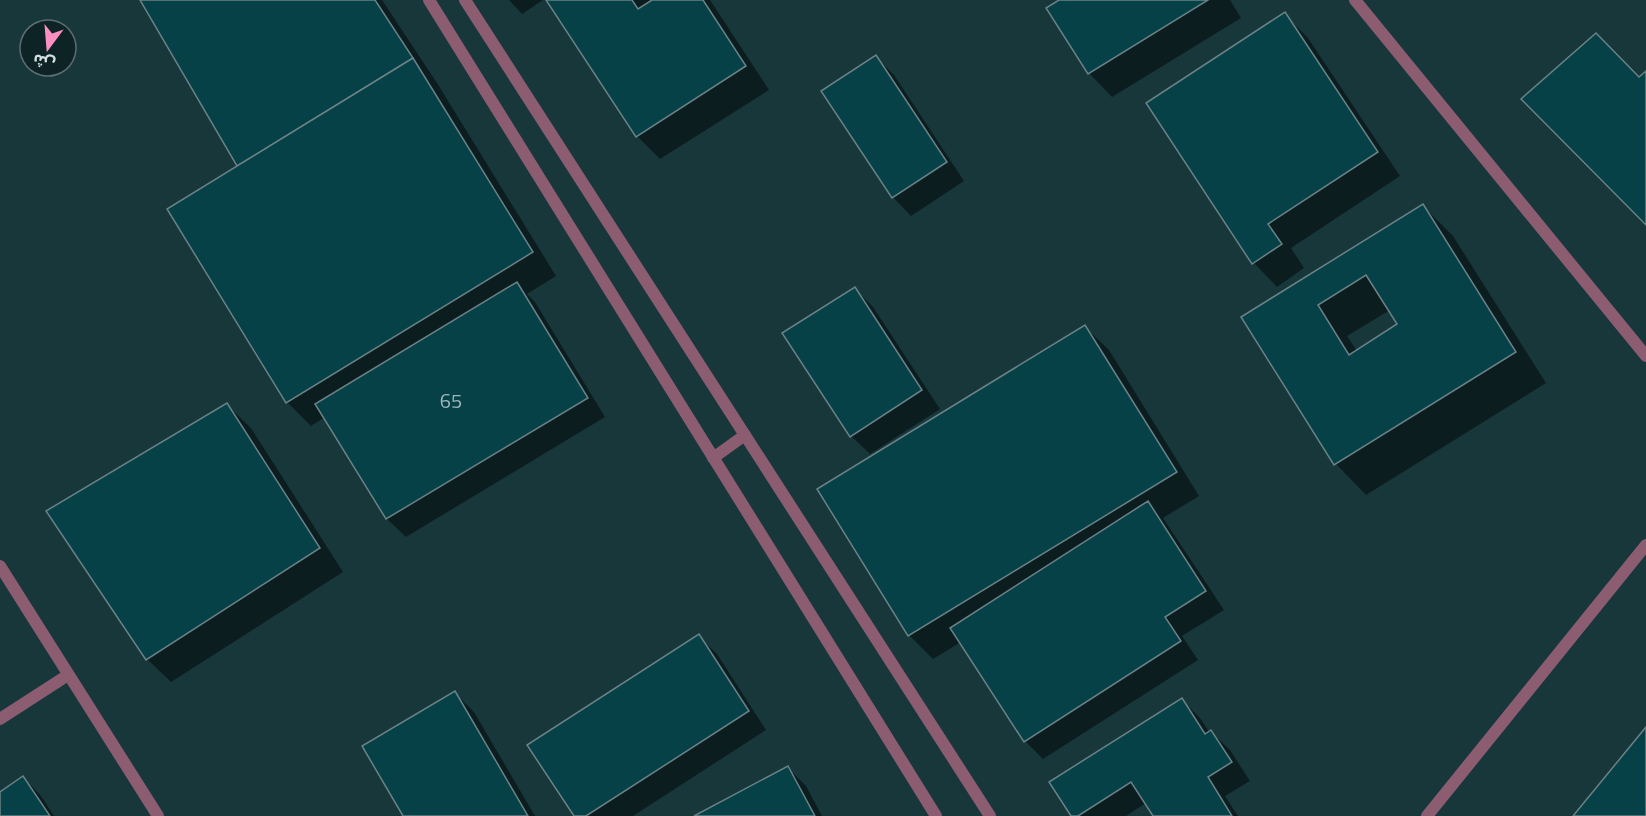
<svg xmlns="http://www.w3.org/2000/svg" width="1646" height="816" font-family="'Titillium Web','Noto Sans Arabic',sans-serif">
<rect width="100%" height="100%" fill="#172d30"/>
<path fill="#17373b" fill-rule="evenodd" d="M0,0h1646v816h-1646zM30,30h36v36h-36z"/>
<g fill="#0007" fill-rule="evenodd">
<path d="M142,0h240l55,83 119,193 -29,18 8,8 70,115 -199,120 -19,-18 -62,-102 -14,9 -24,-24 -118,-193 70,-43z"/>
<path d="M509,0h34l-21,14z"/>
<path d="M548,0h162l59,90 -109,69 -23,-23z"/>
<path d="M1062,0h168l11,18 -129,79 -23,-24z"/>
<path d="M1284,14l24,24 92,138 -109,72 13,20 -27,19 -23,-24z"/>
<path d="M876,57l18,18 70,106 -53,35 -18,-19z"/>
<path d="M1422,205l31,31 93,147 -180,112 -30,-31 -93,-147zM1390,310l9,15 -42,26 -10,-15z"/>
<path d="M855,289l18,18 67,102 -70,45 -19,-18z"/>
<path d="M1085,327l24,23 90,146 -36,22 61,92 -42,26 16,24 -155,99 -18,-18 -64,-99 -28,17 -24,-24 -90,-146z"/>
<path d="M227,405l24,23 92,144 -172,110 -24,-23z"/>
<path d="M698,636l19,18 49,76 -133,86h-58z"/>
<path d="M455,693l19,19 61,104h-130z"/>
<path d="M1182,700l18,18 10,15 1,-1 19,18 20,31 -25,15 13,20h-84l-8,-13 -20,13h-53z"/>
<path d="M788,768l18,18 16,30h-125z"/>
<path d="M23,777l18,19 13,20h-54v-22z"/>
</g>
<g fill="#074148" stroke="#6a8286" stroke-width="1.5" fill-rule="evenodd">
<path d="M140,0h235l38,58 -176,108z"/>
<path d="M546,0h86l6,9 14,-9h51l43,66 -110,71z"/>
<path d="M1059,0h149l-120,74 -42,-66z"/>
<path d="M1285,12l93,140 -110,72 14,20 -30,20 -106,-161z"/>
<path d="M1596,33l43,44 7,-6v154l-125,-126z"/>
<path d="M876,55l71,107 -55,36 -71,-107z"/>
<path d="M413,58l120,194 -247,151 -119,-194z"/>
<path d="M1423,204l93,148 -182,113 -93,-148zM1366,275l31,49 -48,31 -31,-50z"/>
<path d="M517,282l71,116 -202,121 -71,-115z"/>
<path d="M855,287l67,103 -72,47 -68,-104z"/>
<path d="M1085,325l92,147 -269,164 -91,-147z"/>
<path d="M227,403l93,145 -174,112 -100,-149z"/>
<path d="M1148,501l58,90 -41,26 16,24 -157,101 -74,-114z"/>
<path d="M699,634l50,77 -163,105h-12l-47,-71z"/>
<path d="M455,691l73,125h-125l-41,-70z"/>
<path d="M1182,698l23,36 6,-4 21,32 -24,15 24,39h-79l-22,-34 -53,34h-7l-22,-34z"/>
<path d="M1646,727v89h-73z"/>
<path d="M788,766l27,50h-121z"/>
<path d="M23,776l27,40h-50v-24z"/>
</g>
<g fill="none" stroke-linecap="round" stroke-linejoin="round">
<g stroke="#8c5c71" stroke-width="12">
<path d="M429,0l507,816"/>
<path d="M465,0l525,816"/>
<path d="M1355,0l291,356"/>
<path d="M713,458l32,-23"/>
<path d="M0,566l158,250"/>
<path d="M0,719l68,-44"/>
<path d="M1427,816l219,-271"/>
</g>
</g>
<g text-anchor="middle" stroke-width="4.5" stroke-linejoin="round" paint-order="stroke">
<g font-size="20" fill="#9fb8bb">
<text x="451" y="408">65</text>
</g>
</g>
<g transform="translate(48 48) rotate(196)"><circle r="28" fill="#0d2326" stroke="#5c6e71" stroke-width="1.5"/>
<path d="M0-4.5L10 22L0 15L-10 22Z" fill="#fc8fc2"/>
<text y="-9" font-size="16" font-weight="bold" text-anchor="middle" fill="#d2dfe1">ش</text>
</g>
</svg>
